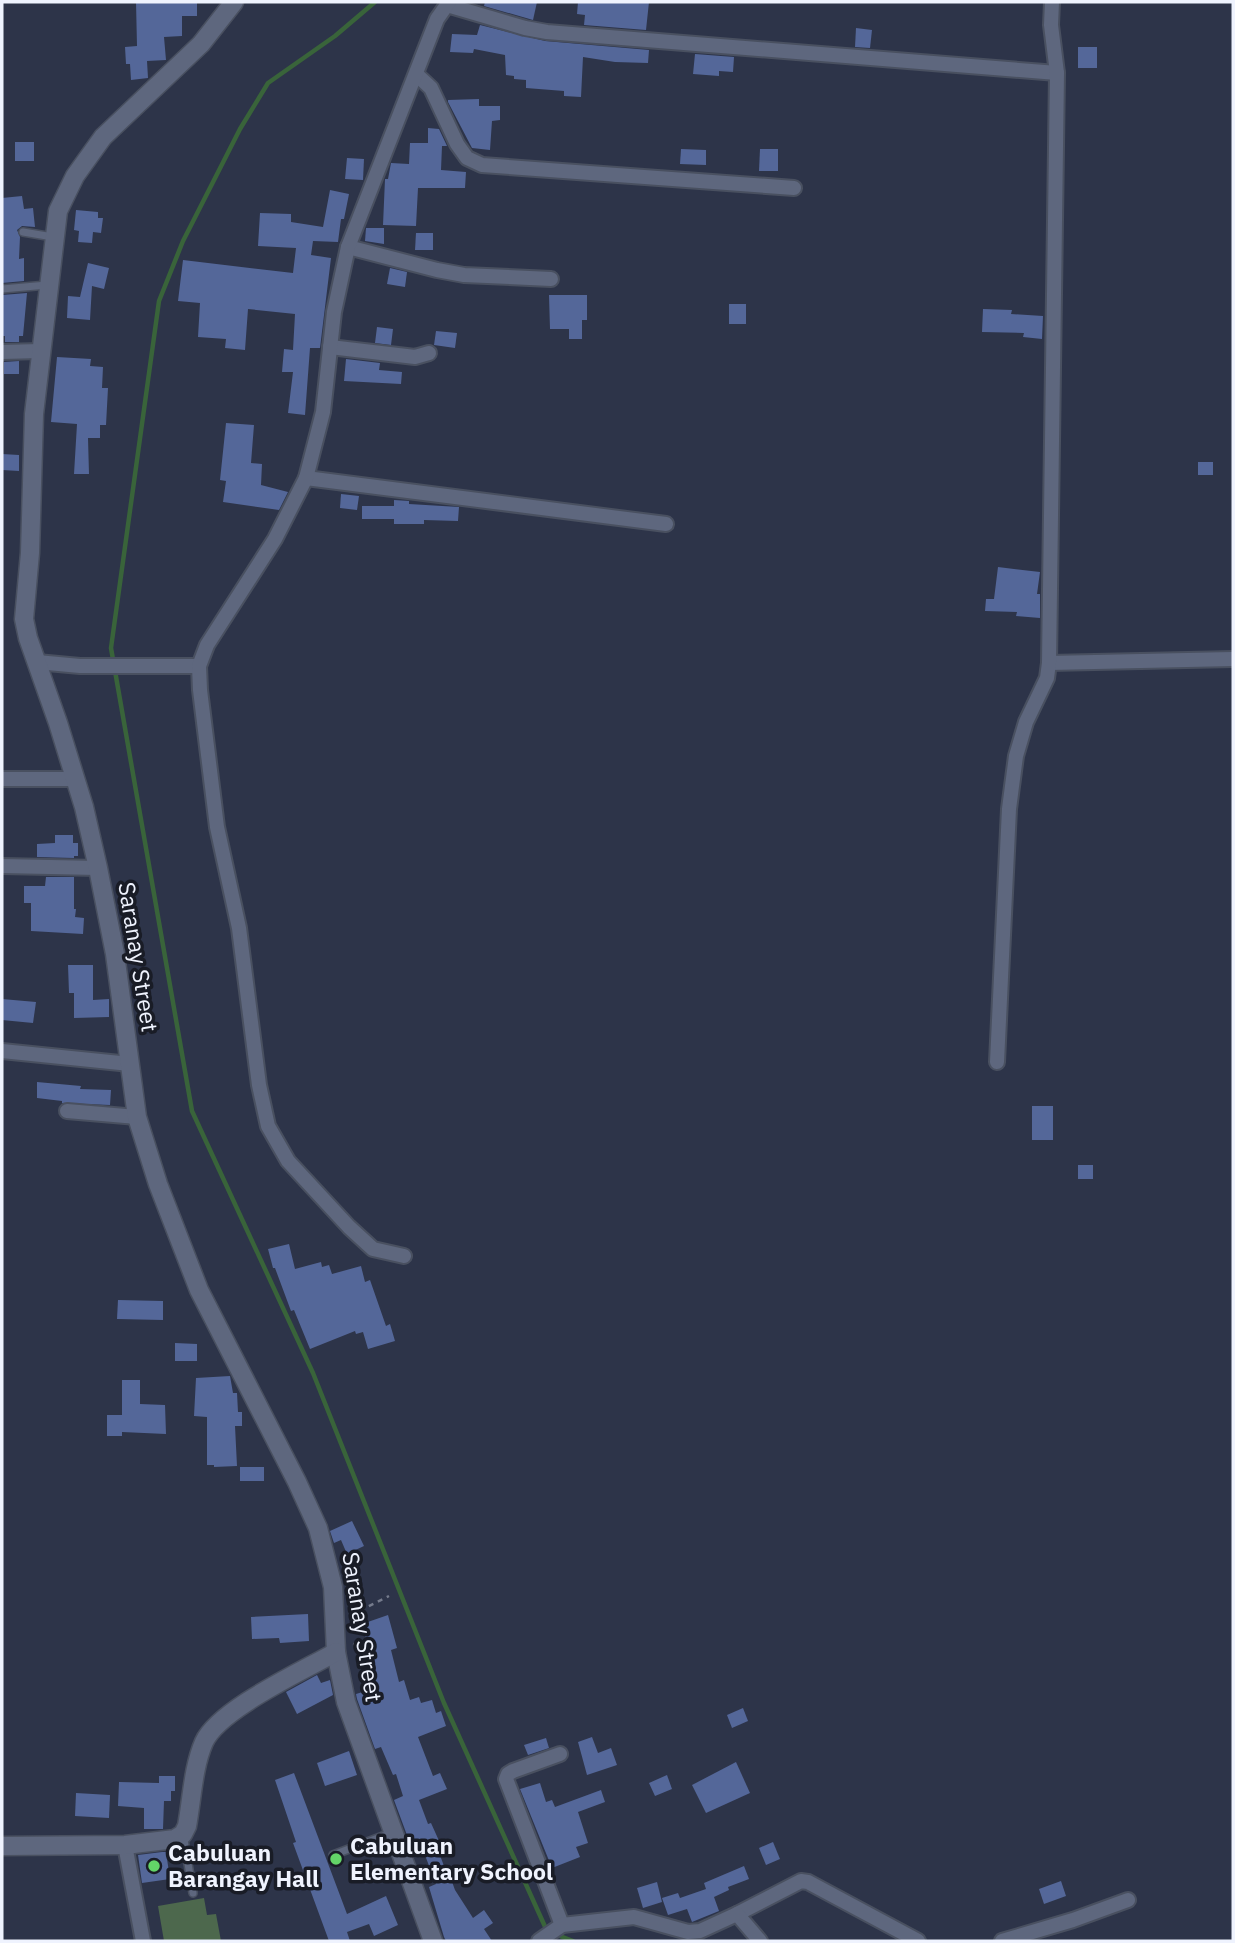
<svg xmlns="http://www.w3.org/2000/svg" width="1235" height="1943" font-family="'IBM Plex Sans',sans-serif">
<rect width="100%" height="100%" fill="#2d3449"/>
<path fill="#4d684d" d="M204,1898l3,17 9,-1 5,27h-57l-6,-35z"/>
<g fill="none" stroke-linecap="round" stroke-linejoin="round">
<path stroke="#39643a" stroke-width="4.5" d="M375,2l-40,34 -67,47 -28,46 -57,112 -24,60 -48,347 81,463 121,262 131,330 103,228 26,10"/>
</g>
<g fill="#546799">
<path d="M136,2h61v14h-15v20l-18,1 2,23 -19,1 1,17 -17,2 -1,-16h-4l-1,-17 12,-1z"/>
<path d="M485,2h52l-4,18 -49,-14z"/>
<path d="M578,2h71l-3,28 -62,-5 1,-10 -8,-1z"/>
<path d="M480,25l65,16 104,9 -1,13 -33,-1 -32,-5 -2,40 -17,-1v-5l-38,-3v-8l-12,-1v-3l-8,-1 -1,-20 -31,-6 -1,4 -23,-1 2,-18 25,1z"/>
<path d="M856,28l16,2 -2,18 -15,-1z"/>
<rect x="1078" y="47" width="19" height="21"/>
<path d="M695,54l39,3 -1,15 -14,-1v5l-26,-2z"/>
<path d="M479,99v7h21v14l-8,1 -2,29 -18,-2 -24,-46v-2z"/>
<path d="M428,128l11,1 8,17h-5l-1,24 25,2 -1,16h-47l-2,38 -33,-1 2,-46h3l3,-16 18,1 1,-21h18z"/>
<rect x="15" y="142" width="19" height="19"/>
<path d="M681,149l25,1v15l-26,-1z"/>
<path d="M760,149h18v22h-19z"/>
<path d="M347,158l17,1 -1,21 -18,-1z"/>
<path d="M330,190l19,4 -5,25h-3l-3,23 -25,-1 -2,14 20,3 -11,90h-10l-5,67 -17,-2 5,-41h-11l2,-23 9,1 2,-36 -47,-5 -3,41 -20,-2 1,-9 -28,-2 2,-34 -22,-2 5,-41 110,13 3,-25 -38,-2 2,-33 31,1v8l32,5z"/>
<path d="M22,196l2,13 9,-1 2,19 -13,-1 -5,4 3,7 -1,22 5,-1v23l-22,2v-85z"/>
<path d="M76,210l22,2v6h5l-2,15 -8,-1 -1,11 -14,-1 1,-11 -5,-1z"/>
<path d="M366,228h18v16l-19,-3z"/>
<path d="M416,233h17v17h-18z"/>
<path d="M88,263l21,5 -5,21 -12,-3 -2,34 -23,-2 1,-22 12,1z"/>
<path d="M390,268l17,4 -2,15 -18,-3z"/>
<path d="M27,293l-4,43h-4v6h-14v-6h-3v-41z"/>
<path d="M549,295h38v25h-5v19h-13v-10h-19z"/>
<rect x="729" y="304" width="17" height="20"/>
<path d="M983,309l29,1 -1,4 32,2 -1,23 -19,-2 1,-4 -42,-1z"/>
<path d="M377,327l16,2 -2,16 -16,-2z"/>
<path d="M436,331l21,2 -2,15 -21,-3z"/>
<path d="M57,357l34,2 -1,7 13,1 -1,21h6l-2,37h-6v13h-12l1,36h-15l3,-50 -26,-2z"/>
<path d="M346,359l34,4 -1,7 23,2 -1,12 -57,-3z"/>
<path d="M19,361v13h-15v-12z"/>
<path d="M226,423l28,2 -3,38 11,1 -1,21 27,7 -9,18 -56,-8 3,-21 -6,-1z"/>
<path d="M2,454l17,1v16l-17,-1z"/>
<rect x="1198" y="462" width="15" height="13"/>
<path d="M341,494l18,2 -2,14 -17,-2z"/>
<path d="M394,500l15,1v3l50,3 -1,14 -34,-1v4h-30v-5h-32v-13h32z"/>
<path d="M998,567l42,5 -3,22h3v24l-24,-2 1,-4 -32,-1 1,-12h8z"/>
<path d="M55,835h18v8h5v13h-4v2l-37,-1v-13l18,-1z"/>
<path d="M46,877h28v32h2l-1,8 9,1 -1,16 -52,-3v-28h-7v-17h21z"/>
<path d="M68,965h25v35l16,-1v18l-35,1v-25h-5z"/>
<path d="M2,999l34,3 -3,21 -31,-3z"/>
<path d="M37,1082l44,4 -1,3 31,1 -1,15 -48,-2v-2l-25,-3z"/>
<rect x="1032" y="1106" width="21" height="34"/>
<rect x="1078" y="1165" width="15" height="14"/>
<path d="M289,1244l6,25 26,-7 1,5 7,-2 3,9 29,-8 4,16 5,-2 16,46 4,-2 5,17 -27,8 -5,-17 -7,2 -1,-3 -45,18 -16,-39 -3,1 -16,-43h-2l-5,-19z"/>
<path d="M118,1300l45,1v19l-46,-1z"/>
<path d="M175,1343l22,1v17h-22z"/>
<path d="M230,1376l3,17h4l1,19h4v14h-7l2,40 -23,1v-2h-7v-48l-13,-1 2,-38z"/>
<path d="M122,1380h18v24l25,1 1,29 -44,-2v4h-15v-21h15z"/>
<rect x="240" y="1467" width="24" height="14"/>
<path d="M352,1521l12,25 -17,8 -6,-14 -7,3 -4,-12z"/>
<path d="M308,1614l1,27 -29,2 -1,-5 -27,1 -1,-22z"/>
<path d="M388,1615l9,33 -6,2 8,32 5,-2 6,20 9,-3 2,6 11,-3 4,13 5,-2 5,15 -28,11 15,39 7,-3 7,16 -28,11 9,24 3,-1 9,20 -4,2 13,34h2l4,11 18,28 11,-8 9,13 -9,6 8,12h-46l-2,-4 -15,-50 7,-3 -13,-34 -7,3 -3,-8 -2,1 -17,-46 9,-4 -7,-22 -3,1 -12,-28 -6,2 -18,-50 -1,-5 10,-3 -6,-17 14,-5 -12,-45z"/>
<path d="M317,1675l4,8 9,-3 3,15 -36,19 -11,-22z"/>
<path d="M743,1708l5,13 -16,7 -5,-13z"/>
<path d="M592,1737l6,16 13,-5 6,17 -30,10 -9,-33z"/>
<path d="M546,1738l3,10 -21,7 -4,-10z"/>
<path d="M349,1751l8,24 -32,11 -8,-23z"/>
<path d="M736,1762l14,31 -44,20 -14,-28z"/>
<path d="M294,1773l53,141 39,-18 12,29 -24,11 -5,-12 -22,8 3,9h-21l-36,-98 3,-1 -21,-62z"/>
<path d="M667,1775l5,14 -17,7 -6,-13z"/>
<path d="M159,1776h16v15h-4v10h-7l-1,28h-19v-21l-26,-2 1,-24 40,1z"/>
<path d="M540,1783l6,19 6,-2 3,7 46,-17 4,12 -27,10 10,31 -12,4 4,10 -28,11 -32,-79z"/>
<path d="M76,1793l34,2 -1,23 -34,-2z"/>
<path d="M773,1842l7,17 -14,6 -7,-17z"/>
<path d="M162,1852h4l4,27 -28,4 -4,-28z"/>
<path d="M744,1866l5,13 -21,8 1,3 -15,7 5,14 -27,11 -5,-13 -19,6 -6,-17 16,-5 2,5 26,-9 -2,-6z"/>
<path d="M1061,1881l5,15 -22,8 -5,-15z"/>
<path d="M657,1882l5,20 -19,6 -6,-20z"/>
</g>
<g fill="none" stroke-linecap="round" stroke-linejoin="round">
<defs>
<g id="service">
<path d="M23,232l30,5"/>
<path d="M2,289l45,-4"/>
<path d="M183,1834l10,59"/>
<path d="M333,1855l58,-22"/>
</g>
<g id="minor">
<path d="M447,5l78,23 22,4 510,41"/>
<path d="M417,75l14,13 26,56 10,14 15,7 312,23"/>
<path d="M348,247l89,23 27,5 87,4"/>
<path d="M330,347l85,10 14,-4"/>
<path d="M2,352l38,-1"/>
<path d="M306,478l360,46"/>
<path d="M37,662l43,4h119"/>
<path d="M1049,663l184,-4"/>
<path d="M2,779h74"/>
<path d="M2,866l96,2"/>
<path d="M2,1051l128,13"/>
<path d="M997,1062l12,-253 7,-53 10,-34 21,-44 2,-15 8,-590 -6,-48 1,-23"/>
<path d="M67,1111l70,6"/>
<path d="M404,1256l-31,-7 -24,-22 -61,-66 -20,-35 -9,-41 -20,-157 -22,-101 -17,-137 -1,-24 8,-21 68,-106 31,-61 17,-66 11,-100 14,-65 89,-228 12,-17"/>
<path d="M560,1754l-47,17 -5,3 -2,5 56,146"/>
<path d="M125,1845l18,96"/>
<path d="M737,1914l64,-33 7,1 110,59"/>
<path d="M539,1941l23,-16 72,-8 54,15 12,-1 37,-17 23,27"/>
<path d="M1002,1941l71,-21 55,-20"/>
</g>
<g id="tertiary">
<path d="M234,2l-33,42 -98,93 -28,39 -17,35 -24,203 -4,139 -6,66 4,19 30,85 26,84 14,61 17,86 22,163 21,67 41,106 98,192 21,46 15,59 3,65 10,50 87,239"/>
<path d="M2,1846l123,-1 50,-6 8,-5 4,-8c5,-27 6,-59 17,-84 15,-33 99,-71 132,-90"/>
</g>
</defs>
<use href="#service" stroke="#495060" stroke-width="10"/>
<use href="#minor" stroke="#495060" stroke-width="18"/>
<use href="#tertiary" stroke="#495060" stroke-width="21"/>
<g stroke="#757b8c" stroke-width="2.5" stroke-dasharray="5 5" stroke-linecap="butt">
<path d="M351,1615l38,-19"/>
<path d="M353,1644l12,2"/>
</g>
<use href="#service" stroke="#5e677e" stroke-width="7"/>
<use href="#minor" stroke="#5e677e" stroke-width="14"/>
<use href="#tertiary" stroke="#5e677e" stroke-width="18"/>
</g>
<g fill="#63d468" stroke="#191c26" stroke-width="2.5">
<circle cx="336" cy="1859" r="7"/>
<circle cx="154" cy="1866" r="7"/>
</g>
<g text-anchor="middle" stroke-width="7" stroke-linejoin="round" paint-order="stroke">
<g font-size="23" fill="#eff3fe" stroke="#191c26">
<text transform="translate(138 957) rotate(81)" y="8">Saranay Street</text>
<text transform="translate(362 1627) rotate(81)" y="8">Saranay Street</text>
</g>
<g font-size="23" font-weight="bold" fill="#eff3fe" stroke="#191c26" text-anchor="start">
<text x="350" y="1854">Cabuluan<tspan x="350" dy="26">Elementary School</tspan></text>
<text x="168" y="1861">Cabuluan<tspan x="168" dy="26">Barangay Hall</tspan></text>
</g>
</g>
<rect width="1235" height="1943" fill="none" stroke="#eff3fe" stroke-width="7"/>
</svg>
